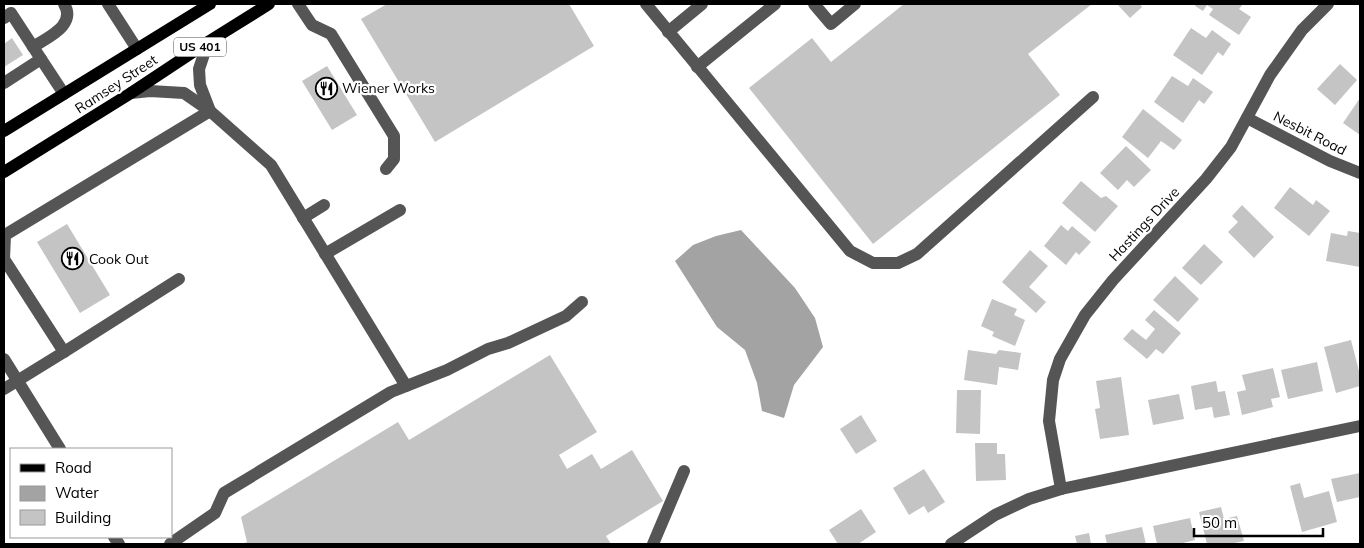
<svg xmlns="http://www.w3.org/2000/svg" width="1364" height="548" font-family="Mulish,sans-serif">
<rect width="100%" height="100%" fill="#fff"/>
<path fill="#a3a3a3" d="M741,230l54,58 20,30 8,29 -29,38 -10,33 -22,-7 -5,-28 -12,-33 -28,-23 -42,-66 18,-16 23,-9z"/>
<g fill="#c4c4c4">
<path d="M387,4h182l25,42 -159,96 -74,-123z"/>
<path d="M904,4h188l-64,50 32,41 -187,149 -124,-156 63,-50 19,24z"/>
<path d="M1117,4h23l2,3 -12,11z"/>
<path d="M1196,4h47l-4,5 12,8 -12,18 -30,-20 4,-6 -6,-4 -4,6 -8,-5z"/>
<path d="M1191,28l15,10 6,-8 19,14 -8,12 -5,-4 -16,23 -29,-20z"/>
<path d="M12,38l11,17 -19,12v-23z"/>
<path d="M1340,64l17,16 -22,25 -18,-16z"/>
<path d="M327,66l30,49 -25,15 -30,-49z"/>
<path d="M1172,76l16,10 5,-8 20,14 -9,12 -5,-4 -16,23 -29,-21z"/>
<path d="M1360,98v37l-17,-12z"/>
<path d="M1143,109l39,31 -8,10 -13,-9 -13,17 -26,-21z"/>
<path d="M1126,146l25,24 -17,17 -7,-7 -9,10 -18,-17z"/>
<path d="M1081,181l20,17 5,-2 12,10 -23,26 -33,-29z"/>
<path d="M1290,187l23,18 3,-5 14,11 -21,25 -35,-28z"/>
<path d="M1242,205l32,32 -20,21 -26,-26 10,-10 -6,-6z"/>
<path d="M67,224l43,71 -30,18 -43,-71z"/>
<path d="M1061,225l7,6 4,-5 19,16 -12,13 -3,-3 -10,13 -22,-19z"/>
<path d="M1348,231l12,2v34l-34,-6 5,-28 16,3z"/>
<path d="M1204,244l19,18 -22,23 -19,-17z"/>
<path d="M1030,250l18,16 -19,21 17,15 -10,11 -34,-31z"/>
<path d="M1175,276l24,23 -21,23 -25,-22z"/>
<path d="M992,299l25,10 -3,6 11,5 -10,26 -23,-10 2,-4 -13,-6z"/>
<path d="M1154,310l27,23 -18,21 -7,-5 -9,10 -24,-20 9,-10 14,11 9,-11 -10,-9z"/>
<path d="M1351,340l9,35v11l-24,7 -12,-46z"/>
<path d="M968,350l28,4 3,-4 22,3 -3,17 -19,-3 -2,18 -33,-5z"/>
<path d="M550,355l47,77 -38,23 8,14 25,-15 9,15 31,-19 31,51 -57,35 5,8h-368l4,-2 -6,-25 157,-95 11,18z"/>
<path d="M1317,362l6,29 -35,8 -7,-29z"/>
<path d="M1273,368l7,29 -9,2 2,8 -31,8 -5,-23 9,-2 -4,-15z"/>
<path d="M1121,377l8,58 -29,4 -5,-30 5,-1 -4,-27z"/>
<path d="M1216,381l2,11 7,-1 5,24 -16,3 -2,-11 -17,3 -4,-24z"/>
<path d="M957,390h24l-1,44 -24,-1z"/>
<path d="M1179,394l5,25 -31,6 -5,-25z"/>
<path d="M861,415l16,26 -21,13 -16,-25z"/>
<path d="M975,443h22v11h8l1,26 -30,1z"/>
<path d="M924,469l21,33 -17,11 -4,-7 -15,9 -16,-27z"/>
<path d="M1360,473v24l-23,5 -6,-23z"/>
<path d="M1300,483l4,15 25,-7 8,31 -35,10 -12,-46z"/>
<path d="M1221,507l3,12 13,-3 7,25 -14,3h-23l-8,-32z"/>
<path d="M861,509l15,23 -18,12h-20l-9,-14z"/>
<path d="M1190,518l5,22 -16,4h-22l-4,-18z"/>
<path d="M1142,527l4,17h-39l-2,-9z"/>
<path d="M1089,533l2,11h-14l-2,-8z"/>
</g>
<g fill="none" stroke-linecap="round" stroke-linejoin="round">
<g stroke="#555" stroke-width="12">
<path d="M108,4l29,45"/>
<path d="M298,4l14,21 19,9 63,102v23l-8,10"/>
<path d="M646,4l204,247 23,12h25l19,-9 176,-157"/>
<path d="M814,4l17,20 24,-20"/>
<path d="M4,18l7,-5 30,46 -37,24"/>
<path d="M668,32l34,-28"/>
<path d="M208,42l-9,27 1,16 10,26"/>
<path d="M33,47c15,-10 44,-22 31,-43"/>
<path d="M41,59l23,35"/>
<path d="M697,67l78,-63"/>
<path d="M131,93l19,-2 34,2 26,18 61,54 135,221"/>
<path d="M1247,118l83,43 30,12"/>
<path d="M303,218l21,-13"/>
<path d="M325,254l75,-44"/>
<path d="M64,352l115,-73"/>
<path d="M4,359l56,90"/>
<path d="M4,389l60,-37 -60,-93 1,-24 205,-124"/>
<path d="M1061,489l-12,-68 4,-41 7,-21 25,-44 28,-35 93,-101 25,-32 39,-72 32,-45 26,-26"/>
<path d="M114,537l5,7"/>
<path d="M170,544l45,-31 9,-20 167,-101 56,-22 41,-21 20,-6 58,-27 16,-14"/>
<path d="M653,544l31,-73"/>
<path d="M951,544l44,-29 34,-16 32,-10 299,-63"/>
</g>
<g stroke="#000" stroke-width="12">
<path d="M4,131l206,-127"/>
<path d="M4,172l127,-79 77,-51 61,-38"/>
</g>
</g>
<defs>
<symbol id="restaurant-ring" viewBox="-11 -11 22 22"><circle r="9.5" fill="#fff" stroke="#000" stroke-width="1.5"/><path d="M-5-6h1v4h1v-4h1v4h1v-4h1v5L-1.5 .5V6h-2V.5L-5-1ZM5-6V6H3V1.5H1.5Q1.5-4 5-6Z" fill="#000"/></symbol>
</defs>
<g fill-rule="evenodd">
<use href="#restaurant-ring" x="314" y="76" width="25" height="25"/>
<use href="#restaurant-ring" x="60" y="246" width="25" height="25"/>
</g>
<g text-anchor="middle" stroke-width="4.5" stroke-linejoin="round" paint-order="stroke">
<rect fill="#fff" stroke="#4c4c4c" stroke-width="1" x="174" y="37.5" width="52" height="19" rx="4"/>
<g font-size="12" font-weight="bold" fill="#000">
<text x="200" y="51">US 401</text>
</g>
<g font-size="14" fill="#000" stroke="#fff">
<text transform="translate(116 84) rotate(-33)" y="5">Ramsey Street</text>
<text transform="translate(1310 133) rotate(27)" y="5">Nesbit Road</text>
<text transform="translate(1144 224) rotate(-47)" y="5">Hastings Drive</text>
</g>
<g font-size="14" fill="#000" stroke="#fff" text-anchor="start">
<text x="342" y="93">Wiener Works</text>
<text x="89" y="264">Cook Out</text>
</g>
</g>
<rect width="1364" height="548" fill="none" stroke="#000000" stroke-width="10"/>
<rect x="10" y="448" width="162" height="90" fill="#ffffff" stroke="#999999"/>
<rect x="20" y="464" width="25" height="8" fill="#000000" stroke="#999999"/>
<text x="55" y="473" font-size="15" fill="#000000">Road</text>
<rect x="20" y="486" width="25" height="15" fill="#a3a3a3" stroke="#999999"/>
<text x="55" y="498" font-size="15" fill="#000000">Water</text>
<rect x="20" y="510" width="25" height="15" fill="#c4c4c4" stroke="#999999"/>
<text x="55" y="523" font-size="15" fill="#000000">Building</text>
<path d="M1194 528v8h129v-8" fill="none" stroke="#000000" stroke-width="2.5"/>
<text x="1202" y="528" font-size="15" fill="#000000" stroke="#ffffff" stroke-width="4" paint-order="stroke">50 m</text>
</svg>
